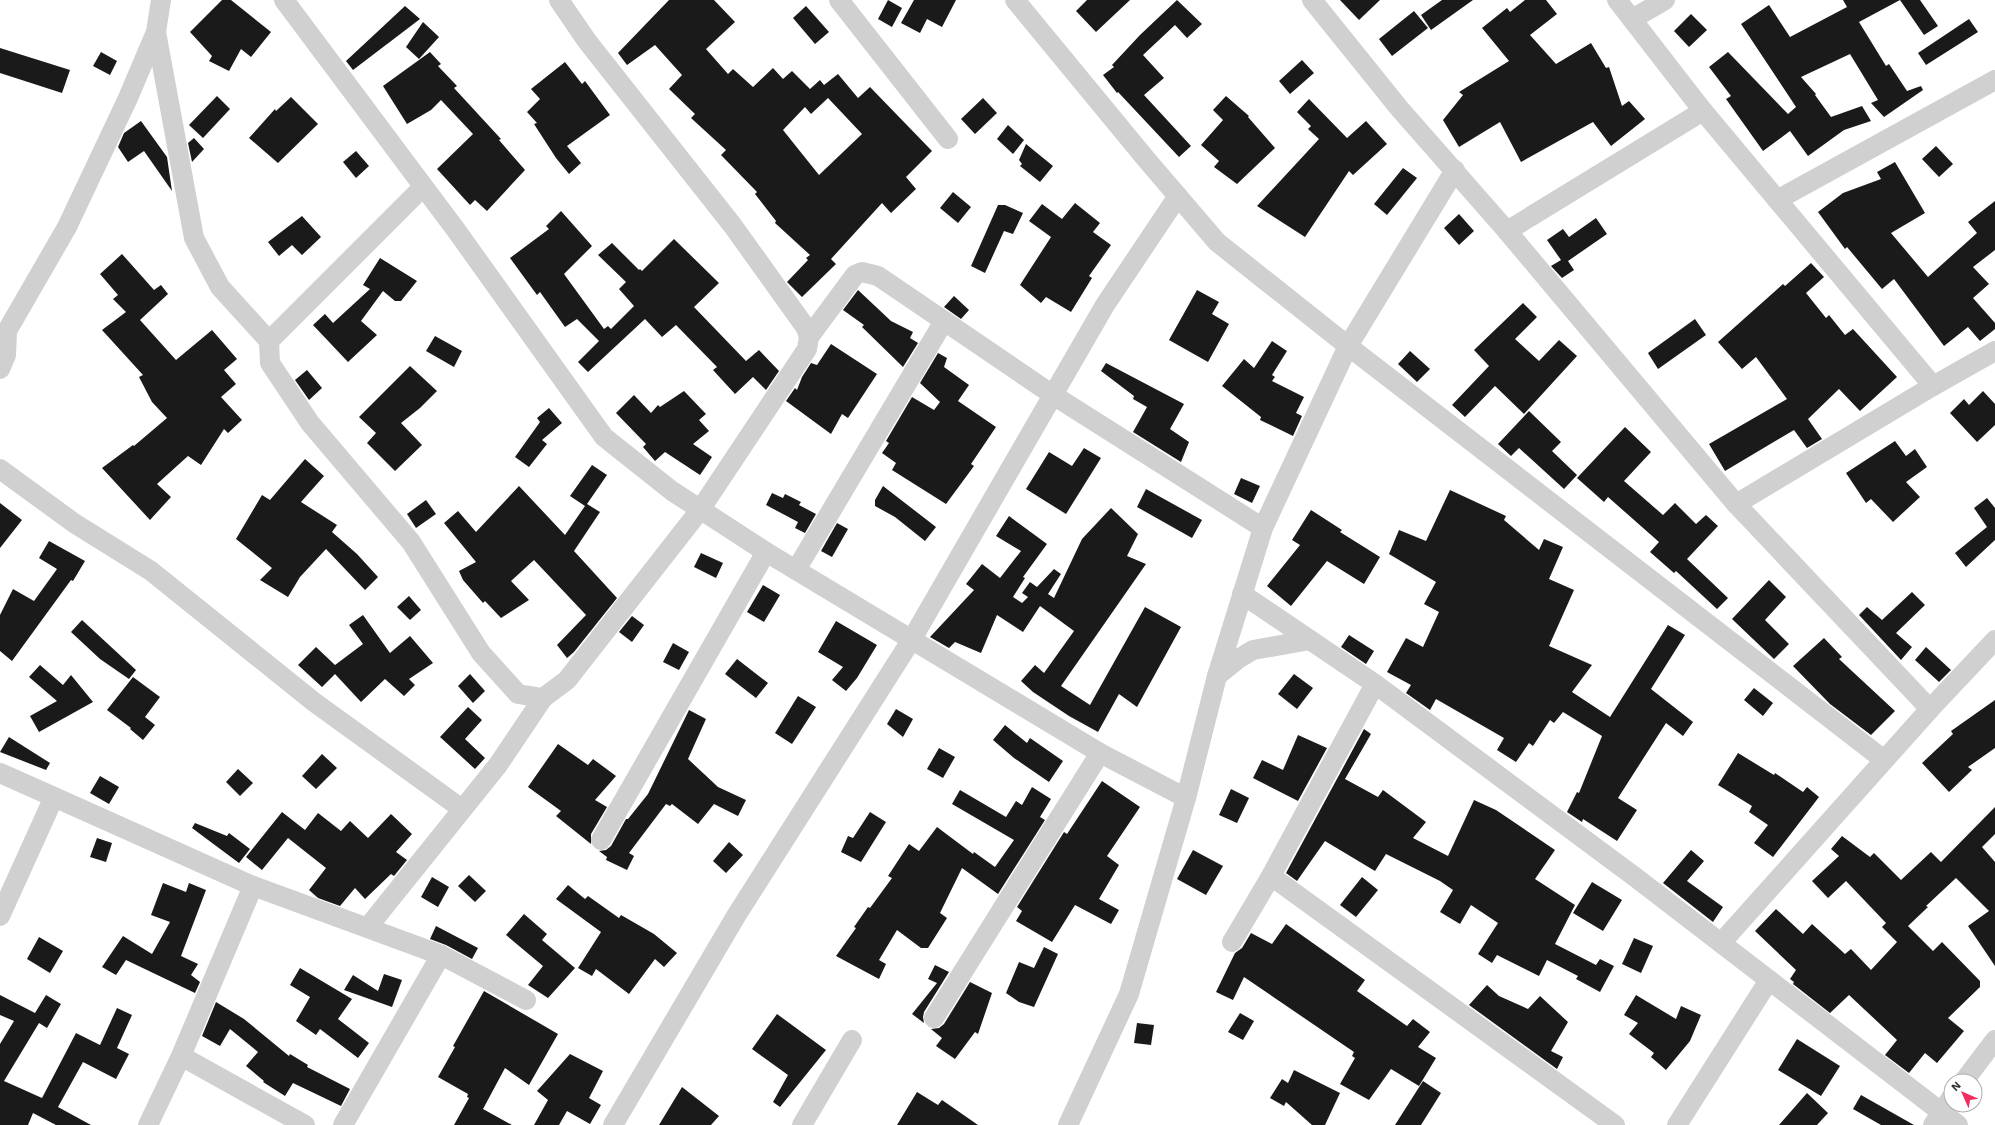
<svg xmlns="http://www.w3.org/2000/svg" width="1995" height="1125" font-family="'Work Sans',sans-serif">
<rect width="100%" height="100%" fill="#fff"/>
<g fill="#1a1a1a" fill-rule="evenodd">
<path d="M222,0h9l40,32 -20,25 -10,-8 -12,22 -20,-10 3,-5 -22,-24z"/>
<path d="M669,0h45l21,22 -29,27 22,25 5,-5 20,18 20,-19 10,11 9,-8 18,18 10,-9 4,5 14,-11 20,24 12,-11 62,64 -26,26 10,12 -25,24 -9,-10 -51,56 5,5 -34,33 -15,-15 21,-22 -2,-2 4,-3 -35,-32 1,-2 -21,-27 2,-2 -36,-37 5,-5 -35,-32 4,-4 -26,-25 13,-14 -27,-30 -28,20 -9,-12zM828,98l34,36 -43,41 -36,-45 22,-23 6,7z"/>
<path d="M888,0l14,8 -10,19 -14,-8z"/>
<path d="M914,0h42l-14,27 -15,-8 -7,14 -19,-10z"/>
<path d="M1087,0h43l-34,32 -20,-21z"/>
<path d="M1177,0l25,24 -15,14 -12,-13 -32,30 21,23 -20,17 47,51 -12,11 -61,-65 -1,1 -14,-18 11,-8 -2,-2 28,-30z"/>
<path d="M1340,0h40l-21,20z"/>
<path d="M1442,0h31l-42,30 -10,-15z"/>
<path d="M1525,0h21l11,14 -27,21 26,29 35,-21 15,25 3,-1 13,39 7,-5 16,18 -34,27 -18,-24 -72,40 -21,-40 -41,25 -16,-27 20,-25 -4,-3 50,-31 -27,-33 25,-20 3,4z"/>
<path d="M1843,0h57l-41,22 27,44 3,-2 18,27 14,-5 2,4 -39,27 -13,-14 7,-3 -28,-46 -49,23 15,17 -1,1 16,22 31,-11 9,15 -27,9 -36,26 -18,-25 -27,20 -37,-52 5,-3 -22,-29 19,-15 60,62 8,-7 -55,-83 28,-19 21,32 57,-30z"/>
<path d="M1900,0h20l18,26 -14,9z"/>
<path d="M405,6l15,13 -67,51 -7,-9z"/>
<path d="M806,6l23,26 -14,12 -22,-26z"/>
<path d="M1414,11l14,17 -36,28 -13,-17z"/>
<path d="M1691,14l16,16 -18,17 -15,-16z"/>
<path d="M1969,19l9,13 -52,33 -8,-12z"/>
<path d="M423,22l16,15 -20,22 -13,-12z"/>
<path d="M0,48l70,22 -8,23 -62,-20z"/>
<path d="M101,52l16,9 -7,14 -17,-9z"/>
<path d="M430,52l11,12 -3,2 19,20 -3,2 47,51 -2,1 26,30 -38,41 -12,-11 -5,5 -33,-36 36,-35 -32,-34 -10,10 -24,14 -24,-38z"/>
<path d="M1302,60l12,13 -24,21 -11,-13z"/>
<path d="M565,62l17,22 3,-3 25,34 -43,31 14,17 -12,11 -13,-16 -22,-34 3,-1 -10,-11 13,-13 -9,-10z"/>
<path d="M217,96l13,13 -27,29 -14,-13z"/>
<path d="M1226,96l23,20 -1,1 27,31 -38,36 -23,-17 5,-6 -18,-16 22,-25 -10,-10z"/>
<path d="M291,97l27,27 -40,39 -29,-25 26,-29 1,2z"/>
<path d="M983,98l14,15 -22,21 -14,-15z"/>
<path d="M1309,99l38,39 19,-17 21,23 -34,31 -4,-4 -44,66 -48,-31 62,-67 -11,-10 3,-3 -14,-14z"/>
<path d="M141,121l26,36 5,34 -28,-40 -16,11 -10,-15 6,-14z"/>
<path d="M1008,125l16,15 -11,14 -16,-15z"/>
<path d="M194,138l10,11 -12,13 -4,-19z"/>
<path d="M1026,144l27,22 -13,16 -20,-16 2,-2 -3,-4z"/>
<path d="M1936,146l17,18 -14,13 -17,-18z"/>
<path d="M356,151l13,15 -13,12 -13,-16z"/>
<path d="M1895,162l30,51 -34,20 37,44 49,-44 -9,-11 27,-21v49l-22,17 16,17 -16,14 22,25v6l-15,12 -12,-14 -24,19 -50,-67 -12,10 -35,-42 -2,2 -27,-37 25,-19 38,-14 -4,-7z"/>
<path d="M1403,168l14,10 -30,37 -13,-11z"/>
<path d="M953,192l18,15 -13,16 -18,-15z"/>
<path d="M1075,203l25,20 -7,9 18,13 -22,31 3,2 -21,34 -25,-15 -5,6 -21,-18 31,-48 -22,-16 13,-17 20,15z"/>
<path d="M998,205h7l18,8 -10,21 -9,-3 -19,42 -14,-7z"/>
<path d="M561,211l31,35 -28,28 40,55 4,-3 3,3 23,-23 -15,-17 7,-7 -28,-27 14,-12 27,27 1,-1 2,2 32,-32 45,44 -25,24 52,54 13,-11 20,21 -13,19 -13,-13 -18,17 -22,-24 4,-3 -41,-42 -14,12 -17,-18 -57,53 -10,-10 21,-21 -22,-22 -12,8 -25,-35 -3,3 -27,-37 39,-29 -3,-3z"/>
<path d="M1459,214l15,17 -15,14 -15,-17z"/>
<path d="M302,216l19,21 -19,18 -10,-10 -13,11 -11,-14z"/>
<path d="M1596,218l11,16 -39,27 6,9 -12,8 -11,-12 10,-6 -14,-20 16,-11 6,8z"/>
<path d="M122,254l32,36 7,-5 7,9 -28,26 36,40 36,-30 25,29 -13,11 12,14 -15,13 21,23 -14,13 -4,-4 -23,36 -13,-9 -31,28 14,13 -21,23 -48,-52 31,-23 1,1 33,-28 -15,-16 -13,-25 4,-2 -41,-45 24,-18 -13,-13 5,-4 -18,-21z"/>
<path d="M380,258l37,23 -16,20h-6l-12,-10 -22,30 16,14 -29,27 -35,-37 12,-11 8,9 37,-34 -7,-4z"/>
<path d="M1811,263l13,14 -18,16 20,25 3,-3 16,20 8,-6 44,48 -37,34 -21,-22 -31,30 14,20 -15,9 -13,-18 -69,41 -16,-27 78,-45 -31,-42 -14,12 -24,-27 65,-58 2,2z"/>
<path d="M858,290l33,31 22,11 -3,6 8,5 -15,24 -41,-40 2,-2 -21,-15z"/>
<path d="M1197,290l22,12 -7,12 17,10 -21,38 -39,-22z"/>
<path d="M954,296l15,14 -8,9 -17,-12z"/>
<path d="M1523,303l14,14 -22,22 24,22 20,-21 18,16 -53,58 -29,-28 -30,31 -13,-12 37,-39 -15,-16z"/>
<path d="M1695,319l11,16 -48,34 -10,-16z"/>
<path d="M435,336l27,15 -8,16 -28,-16z"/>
<path d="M1272,341l15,10 -15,24 3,2 -3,4 32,16 -8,16 6,3 -9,20 -33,-16 1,-3 -39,-31 22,-27 10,9z"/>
<path d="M831,344l46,30 -29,44 -6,-4 -11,20 -45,-33 9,-13 2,2 5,-13 9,-14 6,2z"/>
<path d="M1410,351l20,18 -13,13 -19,-18z"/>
<path d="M938,353l9,5 -3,9 25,18 -11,16 38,26 -25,37 3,2 -28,38 -54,-34 4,-7 -14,-10 7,-10 -3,-2 26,-44 22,13 6,-8 -20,-19z"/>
<path d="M1106,363l78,41 -14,25 19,13 -8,20 -48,-30 14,-25 -14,-8 1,-3 -33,-25z"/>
<path d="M410,366l27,25 -17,17 -19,15 21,22 -27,26 -28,-28 9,-10 -17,-16z"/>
<path d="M307,370l15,18 -13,12 -14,-20z"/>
<path d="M684,391l22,23 -7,6 10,11 -16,13 19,13 -12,18 -35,-23 -10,9 -12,-14 3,-3 -30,-31 18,-18 17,18 7,-8 2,2z"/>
<path d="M1983,391l12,13v21l-18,17 -27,-29 14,-14 5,6z"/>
<path d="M549,408l13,15 -20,17 5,4 -18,23 -14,-10 25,-35 -3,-4z"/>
<path d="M1529,411l32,31 -9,9 25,24 -13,14 -45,-41 -8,8 -13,-12z"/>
<path d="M1625,427l26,25 -27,29 39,34 12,-12 21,21 10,-9 12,11 -31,33 41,39 -11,11 -41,-38 -2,2 -24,-21 9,-10 -51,-45 -4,5 -27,-24z"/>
<path d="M1895,441l11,15 9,-7 12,18 -21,15 14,15 -27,25 -22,-23 -5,4 -20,-30z"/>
<path d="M1084,448l17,10 -35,56 -40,-25 23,-37 23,14z"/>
<path d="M305,459l19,17 -23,26 36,23 -5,7 25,22 21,23 -13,13 -39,-41 -26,28 -12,20 -28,-17 12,-12 -36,-29 26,-44 8,5z"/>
<path d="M592,465l15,10 -20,29 13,8 -26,39 43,47 -43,54 -7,6 -10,-13 29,-30 -52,-55 -23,21 18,19 -28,18 -16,-17 -2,2 -20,-23 -4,-9 17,-9 -32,-39 14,-12 18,21 43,-46 46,49 20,-29 -15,-10z"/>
<path d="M1241,478l19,8 -8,17 -18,-9z"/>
<path d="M883,486l53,41 -11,14 -30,-24 -20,-11v-6z"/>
<path d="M1146,489l56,31 -10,18 -55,-31z"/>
<path d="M1450,490l56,26 -2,4 35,30 5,-11 19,8 -14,32 25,11 -25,56 43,19 -20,27 38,25 58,-92 17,10 -34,54 42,33 -10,14 -17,-13 -48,75 19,12 -20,31 -34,-22 -1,3 -15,-10 10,-20 2,1 23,-57 -39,-24 -9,11 -4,-3 -17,26 -4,-3 -13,19 -19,-12 7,-12 -68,-39 -6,11 -24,-17 5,-8 -24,-13 19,-34 17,9 16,-35 -15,-8 12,-22 -47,-28 10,-24 27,11z"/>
<path d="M772,493l11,5 2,-4 16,8 -2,3 17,9 -11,19 -10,-5 3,-6 -32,-17z"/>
<path d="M1987,498l8,10v32l-29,27 -11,-14 32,-26 -13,-19z"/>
<path d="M426,500l10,14 -20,14 -9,-14z"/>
<path d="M0,503l22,17 -22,28z"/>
<path d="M1111,508l27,26 -11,22 19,8 -85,122 29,19 55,-98 36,20 -44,80 -18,-13 -21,38 -29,-16 -36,-24 -12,-11 14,-16 9,8 30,-42 -34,-25 -17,26 -26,-17 -16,38 -26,-11 -6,6 -19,-11 44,-47 -8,-6 16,-20 18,14 21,-27 -25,-15 13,-20 38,28 -24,33 2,1 -12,19 9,6 6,-6 -6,-4 8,-11 7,5 17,-18 7,5 -13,20 6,4 28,-59z"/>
<path d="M1311,510l31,20 -2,2 40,25 -16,27 -37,-23 -36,45 -24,-20 33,-41 -8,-5z"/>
<path d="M837,523l11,6 -16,28 -11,-6z"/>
<path d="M49,541l36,20 -12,20 -2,-1 -59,81 -12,-10v-36l13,-26 21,12 23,-32 -18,-11z"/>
<path d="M701,553l22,10 -7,15 -22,-11z"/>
<path d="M1769,580l17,17 -21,23 24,24 -15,15 -42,-40z"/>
<path d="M763,585l17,10 -16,27 -17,-10z"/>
<path d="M1912,592l13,13 -29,28 16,14 -11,13 -42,-45 8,-8 15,13z"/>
<path d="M409,596l12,14 -11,10 -13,-13z"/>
<path d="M363,615l27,38 20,-17 23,27 -24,16 6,6 -11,11 -19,-17 -24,23 -26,-28 -13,13 -24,-22 18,-18 19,18 28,-21 -14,-19z"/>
<path d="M632,616l12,9 -12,17 -13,-10z"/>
<path d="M82,620l54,50 -7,9 -29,-20 -29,-27z"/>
<path d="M836,621l41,24 -20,33 -11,13 -14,-11 11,-13 -25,-15z"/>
<path d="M1349,635l25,16 -8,13 -25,-17z"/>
<path d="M1824,638l18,19 -3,2 56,52 -24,24 -41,-31 -37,-38z"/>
<path d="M673,643l16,9 -10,18 -16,-8z"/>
<path d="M1926,647l25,23 -12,12 -24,-22z"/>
<path d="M737,659l31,24 -12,15 -31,-24z"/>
<path d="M40,665l23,20 8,-10 22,27 -54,30 -9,-16 27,-15 -28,-24z"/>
<path d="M470,674l15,17 -12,12 -15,-17z"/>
<path d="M1294,674l19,14 -16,21 -19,-15z"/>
<path d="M133,677l27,20 -15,20 10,8 -12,15 -13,-11 1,-1 -24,-18z"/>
<path d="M1754,688l19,15 -10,13 -19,-16z"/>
<path d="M798,696l18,11 -24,37 -17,-11z"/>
<path d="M1995,700v48l-27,19 4,3 -23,22 -27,-29 31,-29 -2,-3z"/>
<path d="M468,707l14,13 -17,19 20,19 -10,11 -35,-32z"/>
<path d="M896,709l17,10 -10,18 -16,-13z"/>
<path d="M689,710l17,9 -18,40 30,28 28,13 -8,16 -24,-12 -16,20 -26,-20 -2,2 -4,-2 -37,49 5,3 -7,14 -21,-10 1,-3 -8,-6 7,-1 5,-4 15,-27h2l20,-25z"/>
<path d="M1005,725l22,18 3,-5 33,23 -14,21 -35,-24 -21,-18z"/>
<path d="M1364,729l7,5 -26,45 33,18 5,-7 43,32 -13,16 35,18 26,-56 22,10 59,40 -20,29 40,26 -20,39 41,21 4,-6 14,7 -14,26 -24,-13 2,-3 -31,-16 -8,16 -42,-21 -5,8 -14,-9 20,-31 -27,-18 -11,19 -20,-12 13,-22 -13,-9 -54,-27 -11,17 -50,-30 -28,40 -11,-8z"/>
<path d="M1298,735l29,13 -29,53 -45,-23 9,-18 21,10z"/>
<path d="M9,737l41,26 -4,7 -46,-18z"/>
<path d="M558,744l30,21 5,-6 23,17 -21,24 12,7 -16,27v10l-35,-28 5,-5 -33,-24z"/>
<path d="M939,748l16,9 -12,21 -16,-9z"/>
<path d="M1738,753l36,22 1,-2 28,19 4,-5 12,10 -46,60 -19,-14 14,-18 -19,-13 3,-6 -34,-21z"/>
<path d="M322,754l15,14 -21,21 -14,-13z"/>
<path d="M238,769l15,14 -13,13 -14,-14z"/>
<path d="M100,776l19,11 -10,17 -19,-11z"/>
<path d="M1102,781l38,26 -33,49 12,9 -20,34 20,11 -8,14 -36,-19 -23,37 -36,-21 6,-10 -5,-4 47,-75 3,2z"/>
<path d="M1032,787l19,12 -11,18 5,3 -47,74 -36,-26 -22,45 7,5 -19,30h-7l-24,-18 -18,30 7,4 -7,15 -43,-23 20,-28 -2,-1 14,-20 2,1 22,-30 -4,-2 21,-32 10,7 18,-24 36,27 1,-2 21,15 19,-27 -62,-36 8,-14 46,27 10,-16 6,4z"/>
<path d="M1231,789l18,9 -12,25 -18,-8z"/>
<path d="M1995,807v27l-13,13 13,15v104l-27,-40 21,-15 -33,-33 -30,28 2,1 -20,19 25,25 9,-9 38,39v6l-32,31 16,13 -27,32 -12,-10 -16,20 -24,-18 12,-15 -48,-45 -19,18 -37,-29 1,-2 -4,-3 6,-9 -41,-39 21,-22 27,25 9,-10 33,30 6,-5 20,21 26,-28 -15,-15 4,-4 -40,-42 -18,17 -16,-17 27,-25 -8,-7 11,-13 28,21 4,-4 27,27 30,-28 10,10z"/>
<path d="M282,812l23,18 13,-17 23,18 9,-10 18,17 23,-24 21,20 -16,18 11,8 -13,16 -3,-2 -26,25 -10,-11 -15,18 -22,-8 -9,-8 17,-22 -38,-30 -26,32 -16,-13z"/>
<path d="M870,812l16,10 -25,40 -20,-10 7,-16 5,2z"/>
<path d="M195,823l32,13 2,-3 21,16 -11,14 -47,-35z"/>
<path d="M97,838l15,5 -6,19 -16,-5z"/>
<path d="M729,842l14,13 -17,18 -13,-12z"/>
<path d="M1193,850l30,16 -17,29 -29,-16z"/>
<path d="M1691,850l13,11 -17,20 36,26 -10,15 -50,-39z"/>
<path d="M469,875l17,16 -11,11 -17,-16z"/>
<path d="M432,877l17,10 -11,20 -17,-10z"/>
<path d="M1362,877l16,13 -22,27 -16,-12z"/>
<path d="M1592,882l30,18 -19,31 -30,-18z"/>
<path d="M163,883l23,9 3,-9 17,7 -25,66 17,8 -7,11 9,7 -5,11 -69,-33 -10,15 -14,-8 21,-31 29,18 18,-32 -19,-7z"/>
<path d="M568,885l17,14 3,-3 31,22 2,-3 33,19 23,19 -13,14 -9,-8 -26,35 -33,-25 -4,7 -14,-8 23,-36 -45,-33z"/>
<path d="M524,914l23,20 -5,6 33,28 -27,30 -20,-13 15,-19 -37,-31z"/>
<path d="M1286,924l79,56 -8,11 50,35 6,-7 17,13 -12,15 18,11 -17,28 -28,-17 -22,31 -29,-16 15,-26 -3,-2 2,-4 -110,-75 -11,23 -17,-8 19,-39 7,-5 9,-15 21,11z"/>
<path d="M436,926l42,22 -6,11 -26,-14 -16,-6z"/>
<path d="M39,937l24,14 -13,22 -23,-14z"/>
<path d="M1634,938l19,8 -12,27 -19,-9z"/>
<path d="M1044,947l14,7 -24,53 -15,-5 -13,-9 13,-31 15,6z"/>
<path d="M935,965l14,7 -25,40 -1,5 1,6 -12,-9 25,-31 -9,-4z"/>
<path d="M300,968l52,31 -14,20 31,24 -11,15 -38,-29 -4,6 -20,-14 14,-24 -20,-12z"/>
<path d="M384,974l18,6 -10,27 -48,-17 9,-15 25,16z"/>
<path d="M970,982l22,11 -14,41 -3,-2 -20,27 -19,-13 6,-8 -11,-9 8,-1 5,-4z"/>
<path d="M1487,985l12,11 29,13 12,-13 28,26 -17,29 12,6 -6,12 -88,-64z"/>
<path d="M484,991l74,43 -29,51 -24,-17 -22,41 29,16h-58l15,-27 -2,-1 1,-3 -30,-17 17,-30 -2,-1z"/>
<path d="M0,995l35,18 11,-18 15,9 -14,24 -8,-5 -35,58 38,17 34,-65 24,12 17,-37 15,7 -15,33 12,6 -13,25 -33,-17 -25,45 33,18h-35l-23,-12 -5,12h-28v-81l14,-23 -14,-6z"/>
<path d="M1636,995l40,24 5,-13 20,9 -11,26 -24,29 -15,-13 3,-4 -25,-19 9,-11 -14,-8z"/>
<path d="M216,1002l28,17 45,37 1,-2 18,11 -1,2 43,22 -9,17 -48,-23 -8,13 -22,-14 1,-1 -18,-15 12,-14 -28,-23 -10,17 -18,-10z"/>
<path d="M1240,1013l14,8 -11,19 -15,-8z"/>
<path d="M777,1014l49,36 -46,57 -7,-5 15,-27 -36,-26z"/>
<path d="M1137,1023l17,2 -3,20 -17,-2z"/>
<path d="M1797,1039l43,27 -19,30 -43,-26z"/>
<path d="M570,1054l33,17 -14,27 12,7 -11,19 -23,-13 -8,14h-25l14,-25 -11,-9z"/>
<path d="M1294,1070l46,23 -15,32h-13l-26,-23 -2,4 -14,-8 12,-19 6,4z"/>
<path d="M1423,1081l18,12 -20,32h-26z"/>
<path d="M682,1087l37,29 -8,9h-52z"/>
<path d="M917,1092l21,13 4,-5 36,25h-81z"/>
<path d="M1807,1093l21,20 -11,12h-38z"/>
<path d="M1861,1095l53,30h-33l-28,-16z"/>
</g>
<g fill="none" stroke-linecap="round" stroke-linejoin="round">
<g stroke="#d0d0d0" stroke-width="20">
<path d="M284,0l172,230 148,207 68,54 94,61 334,201 86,45"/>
<path d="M839,0l109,139"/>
<path d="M1015,0l131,159 71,83 131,104 536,414"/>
<path d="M1312,0l87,108 108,123 229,273 194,205"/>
<path d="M1617,0l86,111 230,275"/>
<path d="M1632,19l33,-19"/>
<path d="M156,32l38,206 26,49 49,54"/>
<path d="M423,187l-154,154 1,22 40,60 101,119 70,111 37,41 25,4 24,-18 133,-170 107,-161 2,-12 -3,-9 -73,-102 -146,-185 -28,-41"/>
<path d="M1777,200l218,-120"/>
<path d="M1507,231l196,-120"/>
<path d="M809,337l46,-62 7,-3 16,4 175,119 210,133"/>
<path d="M0,369l6,-14 1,-24 60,-104 61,-129 28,-66 5,-32"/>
<path d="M0,469l74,54 77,48 163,131 148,107"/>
<path d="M1736,504l197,-118 62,-35"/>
<path d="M796,570l148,-249"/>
<path d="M1242,594l133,90 260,193 323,248"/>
<path d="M1217,676l21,-17 15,-9 57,-10"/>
<path d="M0,773l54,24"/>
<path d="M601,840l165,-288"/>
<path d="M1271,876l344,249"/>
<path d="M0,916l54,-119 199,89 188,69 85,45"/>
<path d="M368,927l130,-162 45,-67"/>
<path d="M1232,942l39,-66 104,-192"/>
<path d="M1721,943l209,-234 65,-69"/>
<path d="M934,1018l166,-265"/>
<path d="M181,1056l124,69"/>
<path d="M1964,1081l31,-41"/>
<path d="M148,1125l33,-69 72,-170"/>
<path d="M343,1125l98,-170"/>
<path d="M613,1125l123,-209 176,-277 193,-334 73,-109"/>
<path d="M802,1125l50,-85"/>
<path d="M1068,1125l61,-131 57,-196 31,-122 46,-148 85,-182 107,-176"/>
<path d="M1677,1125l92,-145"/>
<path d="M1933,1125l18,-27"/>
</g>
</g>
<g transform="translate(1963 1093) rotate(315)"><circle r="19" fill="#ffffff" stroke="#adadad"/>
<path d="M0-3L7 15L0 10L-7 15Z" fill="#f22c5c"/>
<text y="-6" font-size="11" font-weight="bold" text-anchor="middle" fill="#333333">N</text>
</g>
</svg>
